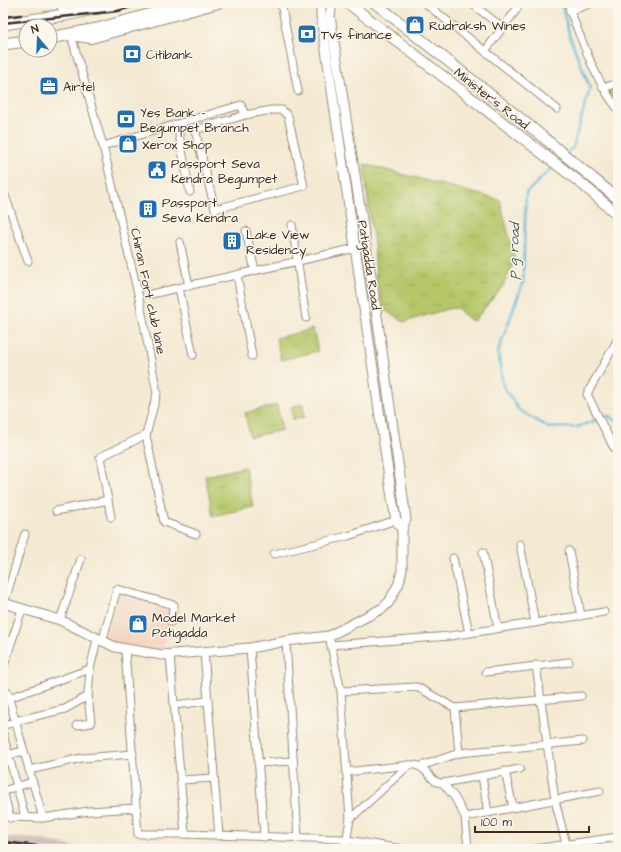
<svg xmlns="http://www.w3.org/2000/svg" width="621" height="852" font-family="'Architects Daughter',sans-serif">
<defs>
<pattern id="grass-tufts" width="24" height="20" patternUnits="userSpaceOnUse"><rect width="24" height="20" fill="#b6c669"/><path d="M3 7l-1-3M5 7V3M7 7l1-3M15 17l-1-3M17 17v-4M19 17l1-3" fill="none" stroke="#9daa5b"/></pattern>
</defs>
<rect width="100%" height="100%" fill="#fbf7ec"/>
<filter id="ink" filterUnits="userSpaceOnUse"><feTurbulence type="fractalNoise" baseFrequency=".025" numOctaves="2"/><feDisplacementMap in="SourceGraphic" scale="8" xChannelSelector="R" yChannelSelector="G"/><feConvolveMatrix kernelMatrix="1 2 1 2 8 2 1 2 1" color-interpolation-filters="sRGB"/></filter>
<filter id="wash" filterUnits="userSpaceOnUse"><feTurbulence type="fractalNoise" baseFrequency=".012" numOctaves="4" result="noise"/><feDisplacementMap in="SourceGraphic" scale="16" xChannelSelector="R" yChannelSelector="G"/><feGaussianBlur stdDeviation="0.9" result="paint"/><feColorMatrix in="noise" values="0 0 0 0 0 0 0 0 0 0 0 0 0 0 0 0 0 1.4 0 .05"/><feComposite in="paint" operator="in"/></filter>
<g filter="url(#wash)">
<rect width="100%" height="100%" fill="#f4ead3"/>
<path fill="#f3d4bf" d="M117,590l56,16 -11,49 -60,-13z"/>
<path fill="#cfc0bb" d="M3,837l36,2 45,10h-81z"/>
<g fill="url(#grass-tufts)" stroke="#787844">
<path d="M618,85v21l-12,-16z"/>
<path d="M364,164l136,36 15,60 -12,26 -29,35 -5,-2 -12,-11 -10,1 -43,13 -21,-13 -7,-31 -2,-35 -4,-23z"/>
<path d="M313,329l5,22 -37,9 -5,-22z"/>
<path d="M303,404l2,13 -12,2 -2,-12z"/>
<path d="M277,405l5,25 -32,7 -5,-24z"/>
<path d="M245,467l8,40 -40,9 -8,-40z"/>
</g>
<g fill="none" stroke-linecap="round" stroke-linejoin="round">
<g stroke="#58b2d6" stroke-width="2.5">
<path d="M561,3l9,34 20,51 -17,59 -7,7"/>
<path d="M554,166l-28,27 -3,89 -25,70 5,34 16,24 30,18 28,-1 32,-11 9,6"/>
</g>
</g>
</g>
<g filter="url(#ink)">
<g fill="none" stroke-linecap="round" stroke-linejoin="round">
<defs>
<g id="minor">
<path d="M59,3l6,12"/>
<path d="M281,3l17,88"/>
<path d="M425,3l132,106"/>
<path d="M471,3l32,25"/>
<path d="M569,3l1,8c14,33 25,70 48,98"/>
<path d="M570,11l22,-8"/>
<path d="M71,35l32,111 36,152 18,95 -11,42 18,87 32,12"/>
<path d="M485,51l32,-42v-6"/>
<path d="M603,88l15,-5"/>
<path d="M272,110h10l6,6 16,70 -89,23 -20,-79 50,-15z"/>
<path d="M177,124l64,-19 4,10"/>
<path d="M103,146l74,-22 13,68"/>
<path d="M3,190l25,71"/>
<path d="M292,225l14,93"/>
<path d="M246,231l9,40"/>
<path d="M180,242l9,44"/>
<path d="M237,275l15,81"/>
<path d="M179,288l14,67"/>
<path d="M151,294l214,-48"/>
<path d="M618,339l-31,55 26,52 5,6"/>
<path d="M56,511l52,-11"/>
<path d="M111,517l-11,-60 46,-22"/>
<path d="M520,544l15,79"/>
<path d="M569,551l12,65"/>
<path d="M483,552l15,76"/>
<path d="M274,554l74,-18 48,-16"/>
<path d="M453,558l16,75"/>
<path d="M3,607l22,-73"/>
<path d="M60,620l21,-61"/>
<path d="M329,636l2,9 119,-9 154,-24"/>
<path d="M286,641l12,197"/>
<path d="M102,642l15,-53 57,16 -3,17"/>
<path d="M331,645l10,46 9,128 -5,30"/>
<path d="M250,648l14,189"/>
<path d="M125,650l13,184h47l156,5 61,10"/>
<path d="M204,652l15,184"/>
<path d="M170,655l15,179"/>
<path d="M536,665l19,135 11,44"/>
<path d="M3,669l19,-60"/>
<path d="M486,672l83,-10"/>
<path d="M341,691l76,-4 38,21 126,-12"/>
<path d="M3,693l4,-1 36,126"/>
<path d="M9,698l81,-29"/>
<path d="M174,705l34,-4"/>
<path d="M15,721l50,-12 23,-13 2,-27 7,-29"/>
<path d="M3,725l13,-3"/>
<path d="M77,725l14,-2 -3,-27"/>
<path d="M3,734l22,83"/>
<path d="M459,753l124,-12"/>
<path d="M3,756l21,-5"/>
<path d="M258,763l35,-2"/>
<path d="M421,766l38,-13 -4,-45"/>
<path d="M29,770l53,-12 51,-4"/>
<path d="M505,771l8,37"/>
<path d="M346,772l63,-7"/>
<path d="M482,776l6,37"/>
<path d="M181,780l33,-2"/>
<path d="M443,783l77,-14"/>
<path d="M3,790l7,28"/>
<path d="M3,791l29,-9"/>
<path d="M3,817l40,1 46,-7 47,-3"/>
<path d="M465,817l135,-26"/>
<path d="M350,819l59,-54c19,-2 20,19 34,18l12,15 10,19 3,32"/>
<path d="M534,849l84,-12"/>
</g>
<g id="tertiary">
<path d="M321,3v13l71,482 4,22 6,9"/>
<path d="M3,603l57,17 55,27 47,8 88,-7 36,-7 43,-5 54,-28 6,-6 10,-19 3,-13v-41l4,-10 -30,-210 -46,-293 2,-13"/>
</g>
<g id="secondary">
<path d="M348,3l234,181 36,31"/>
<path d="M375,3l151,120 92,76"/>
<path d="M71,35l20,3 127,-35"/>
</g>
<g id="primary">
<path d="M3,24l62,-9 57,-12"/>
<path d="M50,38l47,-9 95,-26"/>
<path d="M3,44l23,-3"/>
</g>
</defs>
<use href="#minor" stroke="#988a78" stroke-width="9"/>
<use href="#tertiary" stroke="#988a78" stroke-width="11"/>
<use href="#secondary" stroke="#988a78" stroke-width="12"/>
<use href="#primary" stroke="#988a78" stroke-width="13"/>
<use href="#minor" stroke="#fff" stroke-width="7"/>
<use href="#tertiary" stroke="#fff" stroke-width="9"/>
<use href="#secondary" stroke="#fff" stroke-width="10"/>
<use href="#primary" stroke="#fff" stroke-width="11"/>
<g stroke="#3b2a1e" stroke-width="2.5">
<path d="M3,17l18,-2"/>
<path d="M3,23l115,-12 26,-8"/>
<path d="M3,842l60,7"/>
</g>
</g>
</g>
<defs>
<symbol id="shop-square" viewBox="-11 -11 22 22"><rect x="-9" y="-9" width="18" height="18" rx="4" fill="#1f6fb2" stroke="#fbf7ec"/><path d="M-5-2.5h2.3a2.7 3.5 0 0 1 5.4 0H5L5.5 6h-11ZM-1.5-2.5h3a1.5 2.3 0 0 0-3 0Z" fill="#fff"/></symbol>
<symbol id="bank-square" viewBox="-11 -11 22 22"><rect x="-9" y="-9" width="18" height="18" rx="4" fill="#1f6fb2" stroke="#fbf7ec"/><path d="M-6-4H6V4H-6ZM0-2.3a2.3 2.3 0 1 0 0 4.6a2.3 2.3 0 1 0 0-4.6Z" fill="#fff"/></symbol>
<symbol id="office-square" viewBox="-11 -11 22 22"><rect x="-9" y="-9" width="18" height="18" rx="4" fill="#1f6fb2" stroke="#fbf7ec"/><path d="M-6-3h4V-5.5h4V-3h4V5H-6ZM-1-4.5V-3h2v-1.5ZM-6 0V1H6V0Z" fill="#fff"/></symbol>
<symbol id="civic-square" viewBox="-11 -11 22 22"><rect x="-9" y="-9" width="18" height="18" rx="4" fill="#1f6fb2" stroke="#fbf7ec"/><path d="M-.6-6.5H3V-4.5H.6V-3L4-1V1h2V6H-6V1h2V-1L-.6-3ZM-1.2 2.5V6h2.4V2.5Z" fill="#fff"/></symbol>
<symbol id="building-square" viewBox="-11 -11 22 22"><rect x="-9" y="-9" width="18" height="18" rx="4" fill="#1f6fb2" stroke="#fbf7ec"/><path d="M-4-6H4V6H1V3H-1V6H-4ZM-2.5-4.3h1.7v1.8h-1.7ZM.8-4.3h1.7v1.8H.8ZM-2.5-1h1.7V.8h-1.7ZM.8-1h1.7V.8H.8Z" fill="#fff"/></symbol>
</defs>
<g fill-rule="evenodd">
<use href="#shop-square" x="404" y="14" width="22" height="22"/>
<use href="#bank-square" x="296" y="23" width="22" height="22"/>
<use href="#bank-square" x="121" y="43" width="22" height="22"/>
<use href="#office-square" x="38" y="75" width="22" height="22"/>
<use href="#bank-square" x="115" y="108" width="22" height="22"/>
<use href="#shop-square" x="117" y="133" width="22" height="22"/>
<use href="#civic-square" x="146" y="159" width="22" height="22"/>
<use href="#building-square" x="137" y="198" width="22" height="22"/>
<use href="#building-square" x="221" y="230" width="22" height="22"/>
<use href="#shop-square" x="127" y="613" width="22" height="22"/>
</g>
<g text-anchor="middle" stroke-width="3" stroke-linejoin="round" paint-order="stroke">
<g font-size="13" fill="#3b2a1e" stroke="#fbf7ec" text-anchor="start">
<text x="429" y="30">Rudraksh Wines</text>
<text x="321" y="39">Tvs finance</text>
<text x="146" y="59">Citibank</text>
<text x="63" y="91">Airtel</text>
<text x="140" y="117">Yes Bank -<tspan x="140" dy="15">Begumpet Branch</tspan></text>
<text x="142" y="149">Xerox Shop</text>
<text x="171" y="168">Passport Seva<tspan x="171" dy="15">Kendra Begumpet</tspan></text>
<text x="162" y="207">Passport<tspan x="162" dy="15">Seva Kendra</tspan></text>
<text x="246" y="239">Lake View<tspan x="246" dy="15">Residency</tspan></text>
<text x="152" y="622">Model Market<tspan x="152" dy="15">Patigadda</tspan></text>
</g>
<g font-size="13" fill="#3b2a1e" stroke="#fbf7ec">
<text transform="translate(492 98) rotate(38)" y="5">Minister's Road</text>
<text transform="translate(370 265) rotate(81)" y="5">Patigadda Road</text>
<text transform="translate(149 291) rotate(78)" y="5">Chiran Fort club lane</text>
</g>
<g font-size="14" font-style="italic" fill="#455a5e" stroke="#fbf7ec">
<text transform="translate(513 251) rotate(-87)" y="5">p g road</text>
</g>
</g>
<rect width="621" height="852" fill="none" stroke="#fbf7ec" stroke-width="16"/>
<g transform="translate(38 38) rotate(341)"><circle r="19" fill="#fbf7ec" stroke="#aea59a"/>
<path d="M0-3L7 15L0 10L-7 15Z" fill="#1f6fb2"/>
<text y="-6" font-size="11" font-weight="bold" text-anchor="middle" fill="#3b2a1e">N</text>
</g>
<path d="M475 826v6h114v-6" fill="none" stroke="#3b2a1e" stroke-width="2"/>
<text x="481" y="826" font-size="12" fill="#3b2a1e" stroke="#fbf7ec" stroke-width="3" paint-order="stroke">100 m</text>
</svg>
